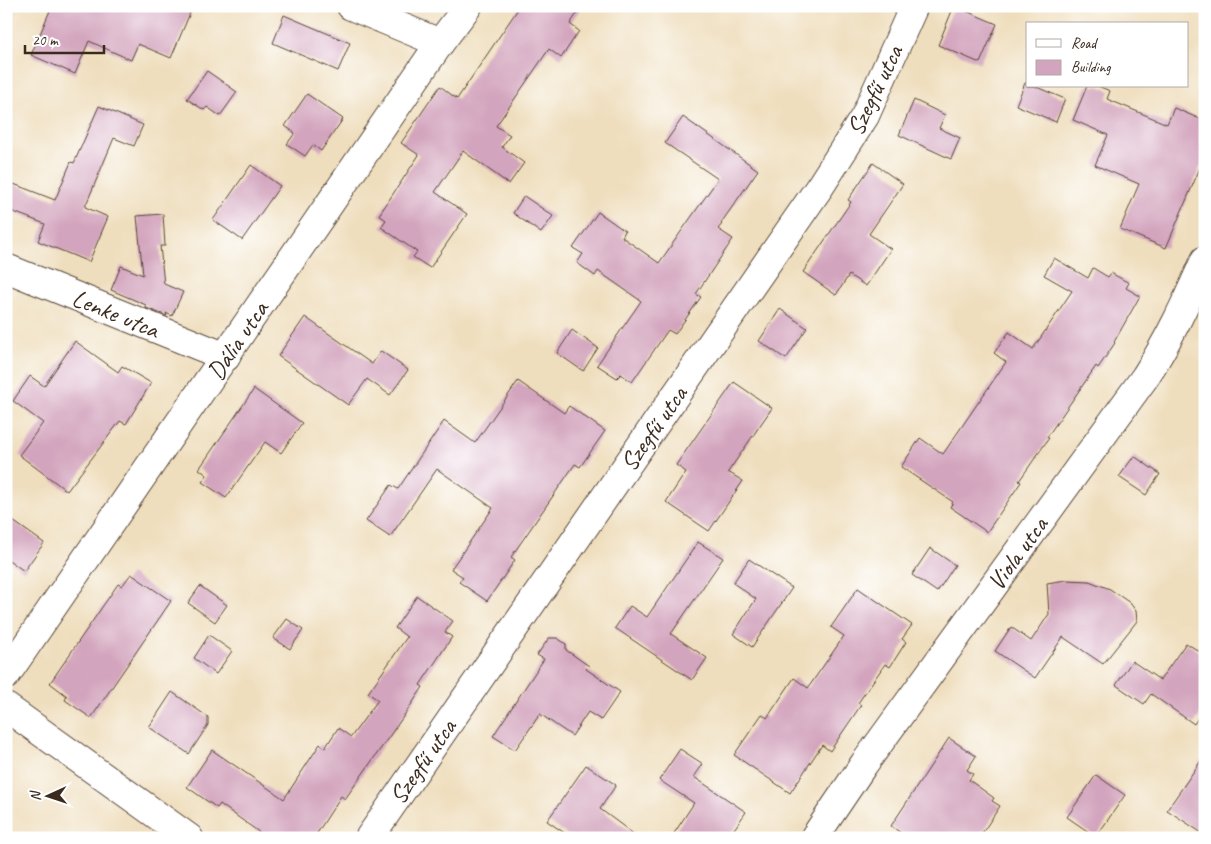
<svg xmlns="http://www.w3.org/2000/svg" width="1211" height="844" font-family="Caveat,sans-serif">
<rect width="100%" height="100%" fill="#fff"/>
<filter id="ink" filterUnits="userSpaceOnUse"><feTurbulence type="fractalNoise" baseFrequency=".02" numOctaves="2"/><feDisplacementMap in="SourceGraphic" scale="10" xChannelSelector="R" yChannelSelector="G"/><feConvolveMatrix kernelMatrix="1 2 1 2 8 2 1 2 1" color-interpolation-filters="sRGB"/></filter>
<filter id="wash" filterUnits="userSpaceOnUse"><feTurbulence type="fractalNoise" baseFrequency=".0096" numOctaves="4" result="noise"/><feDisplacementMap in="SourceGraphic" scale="20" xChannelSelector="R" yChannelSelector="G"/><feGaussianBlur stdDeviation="1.12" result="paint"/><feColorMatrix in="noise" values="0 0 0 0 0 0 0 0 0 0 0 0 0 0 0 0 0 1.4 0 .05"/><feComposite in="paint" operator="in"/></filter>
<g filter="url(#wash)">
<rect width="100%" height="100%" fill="#efdebd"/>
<g id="blocks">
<g fill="#d3a4bd">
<path d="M52,6h141l-22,52 -33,-14 -7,16 -42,-19 -14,33 -44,-19z"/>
<path d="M520,6h62l-12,18 9,7 -18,27 -12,-9 -53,77 14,9 -8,12 22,16 -15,21 -46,-33 -28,41 32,22 -37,54 -17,-11 4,-5 -36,-25 5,-7 -7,-5 40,-60 -18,-12 39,-57 17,13z"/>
<path d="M954,6l43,18 -17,39 -42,-18z"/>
<path d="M284,15l66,28 -12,28 -65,-28z"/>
<path d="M207,71l30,21 -17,24 -13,-9 -3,3 -17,-11z"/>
<path d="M1025,83h2v3h7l31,13 -9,23 -40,-17z"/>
<path d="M1087,86h11l12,5 -3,8 60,25 7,-16 31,13v35l-39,92 -46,-19 19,-45 -44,-19 13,-30 -35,-15z"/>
<path d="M307,94l36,25 -22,32 -8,-6 -8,11 -18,-12 8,-11 -10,-7z"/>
<path d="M914,100l31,15 -6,13 21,10 -9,21 -52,-24z"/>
<path d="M99,106l44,19 -9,21 -20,-8 -29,69 23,10 -19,45 -51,-21 7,-17 -39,-15v-28l49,19 16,-38 3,1z"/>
<path d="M683,117l75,53 -37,53 1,1 -4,5 15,10 -37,55 5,3 -26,37 -7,-4 -36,52 -11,-8 -4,4 -20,-13 44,-64 -43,-30 -3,5 -18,-13 6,-9 -10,-6 25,-36 27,19 -3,6 37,26 59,-84 -53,-36z"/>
<path d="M873,163l30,21 -34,50 22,15 -25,37 -17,-11 -13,20 -33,-23 48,-70 -3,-2z"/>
<path d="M251,165l29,21 -38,54 -29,-20z"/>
<path d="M524,196l29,20 -12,17 -28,-20z"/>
<path d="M163,214l2,32h-5l4,38 19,8 -11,24 -6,-3 1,3 -21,-8v-3l-35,-15 10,-24 22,9 -6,-59z"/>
<path d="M1054,258l34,20 5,-10 15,9 3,-4 18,10 -3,5 14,8 -26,46 1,1 -17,25 -2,-2 -49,71 2,1 -30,43 2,1 -34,50 -37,-25 3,-5 -52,-35 19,-29 23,16 63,-92 -12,-9 15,-21 24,17 39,-58 -28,-16z"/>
<path d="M780,309l27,19 -21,31 -27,-18z"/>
<path d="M305,317l67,47 9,-13 27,19 -18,25 -23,-16 -19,26 -70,-49z"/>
<path d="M572,330l26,18 -15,23 -26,-18z"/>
<path d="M75,341l43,31 4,-6 29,17 -25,41 -6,-3 -53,70 -48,-36 24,-32 -30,-22 17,-25 14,10z"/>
<path d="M518,381l46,32 5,-7 36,25 -25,36 -5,-3 -64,93 4,3 -28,41 -28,-19 4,-5 -12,-8 42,-61 -56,-39 -47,68 -24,-16 25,-36 7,4 46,-68 31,22z"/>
<path d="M734,382l38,26 -44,64 15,9 -34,50 -43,-29 20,-30 -10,-7z"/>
<path d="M254,389l48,34 -21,30 -16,-11 -39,56 -24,-16 5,-7 -8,-6z"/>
<path d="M1134,456l26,18 -14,21 -27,-18z"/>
<path d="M6,516l38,27 -20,28 -18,-13z"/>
<path d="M698,542l25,16 -52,76 36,24 -15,22 -77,-52 15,-22 17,11z"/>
<path d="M930,548l25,17 -18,27 -25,-17z"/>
<path d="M749,559l43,29 -40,59 -19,-13 23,-35 -23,-16z"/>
<path d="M131,574l40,27 -80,117 -26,-18 2,-4 -17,-13 68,-99 4,2z"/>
<path d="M1066,580l23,1 21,8 20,14 6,8 1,10 -34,43 -40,-27 -28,41 -40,-27 16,-24 20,14 18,-27 -2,-31z"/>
<path d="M200,586l27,19 -12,17 -27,-19z"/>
<path d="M858,588l54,37 -10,14 4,3 -16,25 -5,-3 -27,39 3,2 -31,46 -8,-6 -32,48 -56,-38 28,-41 5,4 27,-40 14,10 36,-52 -13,-9z"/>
<path d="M417,596l36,25 -8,11 7,5 -32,48 3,2 -20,30 -58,82 -4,-3 -27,42h-47l-47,-34 -3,4 -30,-21 25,-37 72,49 36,-55 5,4 13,-20 13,9 27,-37 -10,-7 39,-56 -12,-9z"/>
<path d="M287,619l16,11 -13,19 -17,-11z"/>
<path d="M209,635l23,16 -16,23 -22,-16z"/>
<path d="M549,638h8l9,6v6l23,16 -3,3 34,23 -19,28 -13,-8 -16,24 -32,-22 -25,36 -22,-14 51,-77 -7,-4z"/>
<path d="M1186,643l19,12v53l-11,16 -43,-30 -7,10 -28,-19 16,-24 28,19z"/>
<path d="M172,692l36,25v8l-19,29 -40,-27z"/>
<path d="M949,738l27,18 -9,14 6,4 -4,6 25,18 -2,3 8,5 -21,32h-71l-17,-12z"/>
<path d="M680,749l23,15 -9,13 52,35 -18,26h-57l23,-35 -35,-23z"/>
<path d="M1205,755v80l-38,-25z"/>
<path d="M586,765l30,20 -16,24 39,29h-67l-25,-17z"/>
<path d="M1096,775l29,20 -29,42 -29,-20z"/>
</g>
</g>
</g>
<g filter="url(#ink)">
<use href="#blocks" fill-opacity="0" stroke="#564536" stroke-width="1"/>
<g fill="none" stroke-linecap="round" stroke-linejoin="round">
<defs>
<g id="minor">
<path d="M351,6l89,37"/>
<path d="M6,268l220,89"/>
<path d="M6,675l434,-632 28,-37"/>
<path d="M6,707l183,131"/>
<path d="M369,838l452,-653 44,-69 49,-110"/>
<path d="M814,838l50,-74 281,-387c24,-37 42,-76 60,-117"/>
</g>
</defs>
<use href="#minor" stroke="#564536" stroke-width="30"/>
<use href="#minor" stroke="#fff" stroke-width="28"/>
</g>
</g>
<g text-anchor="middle" stroke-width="4" stroke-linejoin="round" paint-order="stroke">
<g font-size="25" fill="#3b2a1e" stroke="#fff">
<text transform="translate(874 90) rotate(-64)" y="9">Szegfű utca</text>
<text transform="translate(116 313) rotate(22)" y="9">Lenke utca</text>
<text transform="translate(237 340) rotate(-56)" y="9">Dália utca</text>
<text transform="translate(653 428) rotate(-55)" y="9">Szegfű utca</text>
<text transform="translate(1017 553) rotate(-54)" y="9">Viola utca</text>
<text transform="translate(422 761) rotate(-55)" y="9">Szegfű utca</text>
</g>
</g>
<rect width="1211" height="844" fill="none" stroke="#fff" stroke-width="25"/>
<rect x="1026" y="22" width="162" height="65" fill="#ffffff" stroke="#b1aaa5"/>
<rect x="1036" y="39" width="25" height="8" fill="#ffffff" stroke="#b1aaa5"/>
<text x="1071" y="48" font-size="15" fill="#3b2a1e">Road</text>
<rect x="1036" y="60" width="25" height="15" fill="#d3a4bd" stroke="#b1aaa5"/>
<text x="1071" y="72" font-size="15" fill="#3b2a1e">Building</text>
<g transform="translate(48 796) rotate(267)" stroke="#ffffff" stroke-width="4" paint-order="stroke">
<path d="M0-4L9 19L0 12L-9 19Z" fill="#3b2a1e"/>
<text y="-8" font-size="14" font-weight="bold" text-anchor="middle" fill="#3b2a1e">N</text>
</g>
<path d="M25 45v8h79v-8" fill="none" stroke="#3b2a1e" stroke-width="2.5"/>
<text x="32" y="45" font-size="15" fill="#3b2a1e" stroke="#ffffff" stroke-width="4" paint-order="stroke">20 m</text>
</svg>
